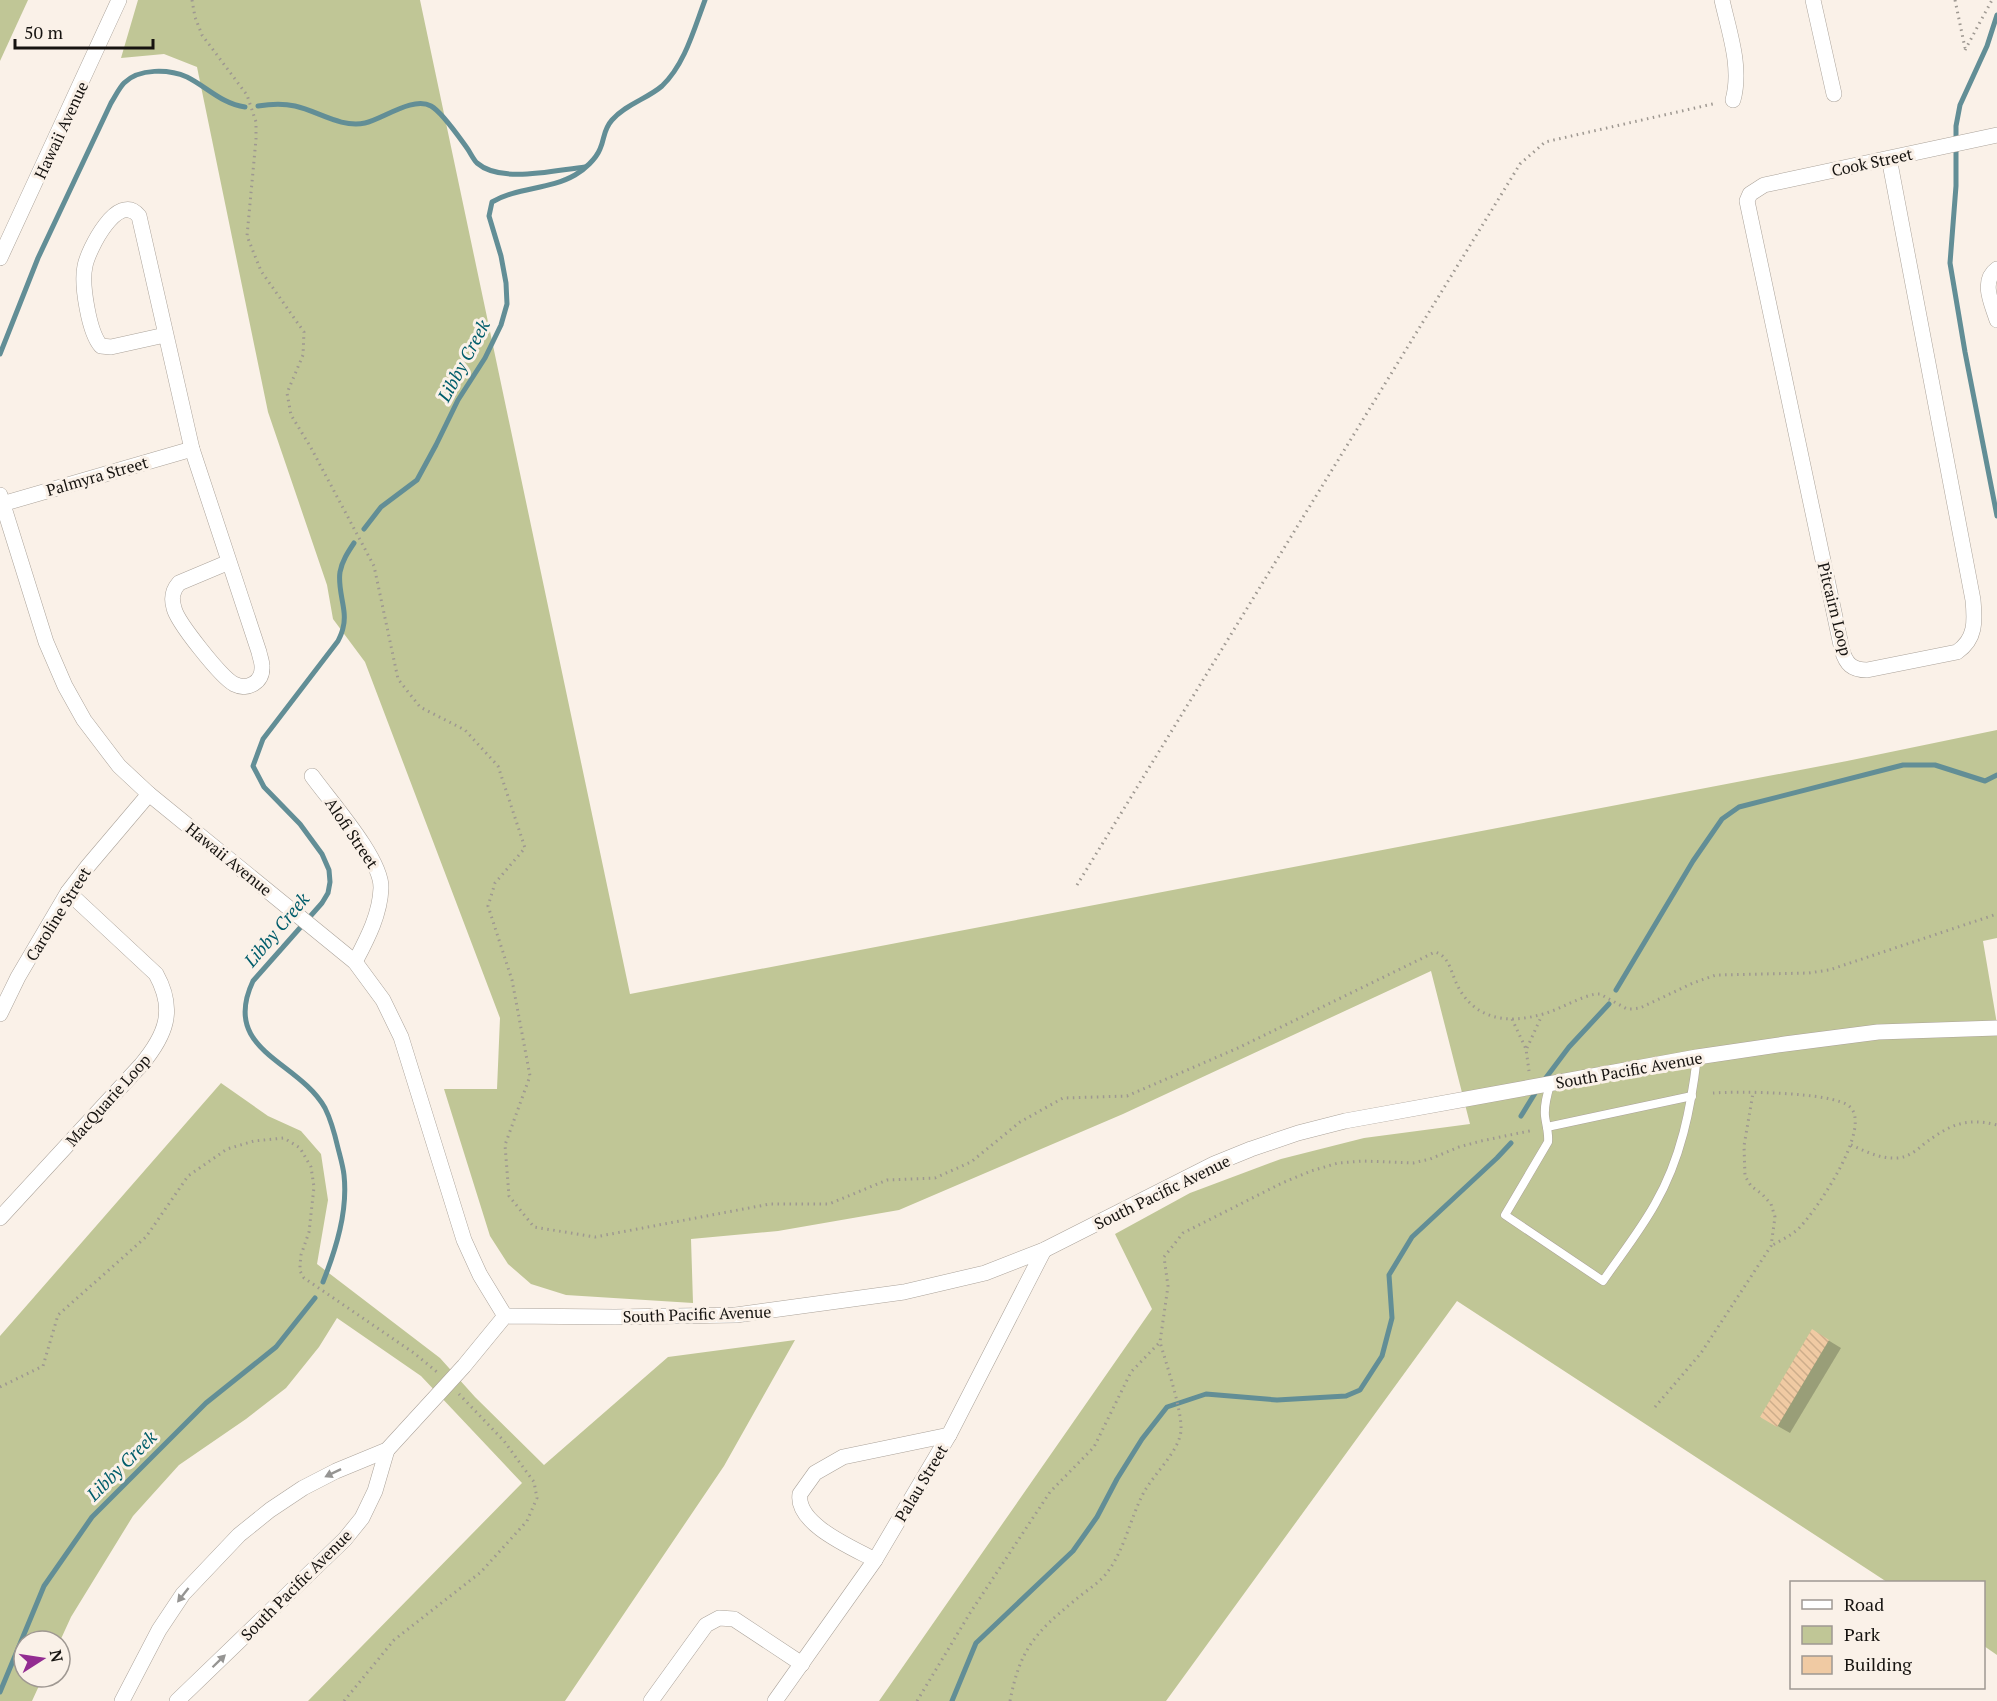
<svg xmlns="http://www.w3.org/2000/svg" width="1997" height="1701" font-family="'PT Serif',serif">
<defs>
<pattern id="building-back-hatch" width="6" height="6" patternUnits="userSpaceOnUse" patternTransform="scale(1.5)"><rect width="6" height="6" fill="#f0caa3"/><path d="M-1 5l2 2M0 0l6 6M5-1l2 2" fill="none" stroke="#cdad8b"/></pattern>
</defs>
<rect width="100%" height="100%" fill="#faf1e8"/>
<g fill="#c0c696">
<path d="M0,0h28l-28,61z"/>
<path d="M138,0h282l210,994 1217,-233 150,-31v208l-14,3 14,83v631l-13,-9v-64h-97l-430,-281 -291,400h-287l273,-392 -37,-75 75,-41 91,-34 83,-21 106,-14 -39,-153 -308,143 -224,96 -121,21 -87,8 2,64 -127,-8 -35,-11 -23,-20 -18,-28 -46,-147h53l3,-71 -135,-356 -32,-43 -6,-34 -59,-173 -71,-345 -33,-13 -43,4z"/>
<path d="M221,1083l47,33 33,15 20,23 7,46 -11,64 123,94 35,39 69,68 124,-108 127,-17 -71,126 -159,235h-257l214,-218 -101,-107 -84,-58 -18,29 -33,41 -40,31 -67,46 -46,51 -62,101 -11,24h-36v36h19l-11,24h-32v-365z"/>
</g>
<path fill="#0003" d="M1813,1331l28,17 -51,85 -28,-16z"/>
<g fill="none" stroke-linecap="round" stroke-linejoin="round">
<g stroke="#628e96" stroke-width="5">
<path d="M1997,15l-10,31 -27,59 -4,21v60l-6,77 15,89 32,164"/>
<path d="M258,106c12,-2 24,-3 37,0 23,5 45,22 70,17 18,-4 48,-27 66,-17 11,6 28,31 36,42 3,4 6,11 10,15 24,21 79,7 108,4"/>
<path d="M0,354l38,-96 73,-155c4,-6 8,-15 13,-20 15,-15 45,-14 63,-6 20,10 35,27 58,30"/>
<path d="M364,529l17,-22 36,-27 19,-35 22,-45 27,-42 16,-33 6,-21 -1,-21 -5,-27 -12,-40 3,-14c25,-15 57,-12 83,-27 9,-5 21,-16 25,-26 5,-11 3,-19 12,-29 14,-16 35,-21 50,-34 23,-22 32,-57 43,-86"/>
<path d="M1616,990l77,-129 29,-42 17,-12 164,-42h32l50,16 12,-6"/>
<path d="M1542,1083l27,-36 40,-43"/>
<path d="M1521,1116l16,-26"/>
<path d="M323,1282c13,-33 25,-71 21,-107 -1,-9 -4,-19 -6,-27 -3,-13 -7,-28 -13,-40 -27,-48 -105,-57 -72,-127l69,-78 6,-10 2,-11 -1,-12 -7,-16 -22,-30 -36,-37 -11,-21 10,-27 75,-98c2,-4 4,-8 5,-13 5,-18 -6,-37 -3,-56 2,-11 8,-20 14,-29"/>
<path d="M0,1692l44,-106 48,-69 114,-114 70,-56 39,-49"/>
<path d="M952,1701l24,-58 97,-92 24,-34 20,-38 25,-40 25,-32 39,-13 71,6 69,-4 14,-6 22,-34 10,-38 -3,-43 23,-38 85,-79 14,-15"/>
</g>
</g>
<path fill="url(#building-back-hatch)" d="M1812,1329l17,11 -52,87 -17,-10z"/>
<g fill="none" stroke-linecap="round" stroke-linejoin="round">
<defs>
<g id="lane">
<path d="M1550,1085c-3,10 -6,20 -5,31 1,9 4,17 3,26l-43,73 98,66c17,-25 37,-50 52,-77 26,-45 36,-96 42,-147"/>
<path d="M1547,1127l145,-31"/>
</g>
<g id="street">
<path d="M1722,0c7,32 20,67 11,100"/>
<path d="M1813,0l21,94"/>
<path d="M1889,158l84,442c2,21 3,39 -16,52l-90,18c-15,0 -21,-6 -25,-20l-95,-449 3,-7 14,-9 233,-50"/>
<path d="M0,258l119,-258"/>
<path d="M1997,269c-17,12 -5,35 0,51"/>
<path d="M165,335l-54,12 -10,-1c-12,-13 -20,-62 -16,-80 3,-16 33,-76 54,-50l53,233 67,203c1,5 3,10 3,14 1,16 -14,25 -28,18 -13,-7 -57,-62 -60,-76 -3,-10 -2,-17 5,-25l50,-21"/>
<path d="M0,495l46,147 19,44 19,34 35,46 30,28 206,168 28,38 18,37 63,203 16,35 25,41"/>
<path d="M2,504l190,-55"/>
<path d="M312,776c18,25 70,83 69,112 -1,27 -14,51 -26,74"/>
<path d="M0,1014l18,-37 50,-85 20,-26 61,-72"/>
<path d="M0,1218l141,-153c25,-30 35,-55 15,-91l-88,-82"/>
<path d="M875,1560c-22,-12 -80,-36 -75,-66l15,-21 28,-16 106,-22"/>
<path d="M122,1701l37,-71 24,-36 56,-59 31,-25 33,-22 33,-17 51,-21 77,-84 41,-50 110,1 121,-2 168,-23 81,-19 59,-23 170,-86 37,-15 47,-16 47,-12 352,-64 88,-13 93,-12 119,-4"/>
<path d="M177,1701l168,-162 17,-21 13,-27 12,-41"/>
<path d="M651,1701l55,-76 13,-7 15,1 68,45"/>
<path d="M775,1701l100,-141 74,-125 95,-185"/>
</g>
</defs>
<use href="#lane" stroke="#aba39a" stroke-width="9"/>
<use href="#street" stroke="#aba39a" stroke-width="16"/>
<g stroke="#9e9891" stroke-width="3" stroke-dasharray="1.5 4.5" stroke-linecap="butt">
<path d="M192,0l3,17 7,18 45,60 9,27v17l-9,97 14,35 43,61 -1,23 -16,38 4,22 19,31 64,120 24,113 22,28 45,23 33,36 27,82 -30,35 -7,23 24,74 18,96 -25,69 4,51 25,31 61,10 175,-33h59l58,-24 48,-2 36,-16 49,-40 43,-24 64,-2 111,-48 197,-96c13,4 15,16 20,28 16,39 51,45 88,34 18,-5 34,-16 52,-20h5l27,15h6l7,-1 53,-25 23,-8 93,-2 20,-3 168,-56"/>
<path d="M1955,0l10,48"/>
<path d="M1965,50l27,-50"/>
<path d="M1077,885l443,-721 25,-22 172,-39"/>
<path d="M1512,1019l14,30 3,22"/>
<path d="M1527,1048l15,-33"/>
<path d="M1713,1093c25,-2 119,-1 136,13 25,20 -32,103 -48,120 -8,9 -20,14 -30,20"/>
<path d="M1851,1145c14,6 29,14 45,13 11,0 20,-7 28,-14 25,-19 42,-27 73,-19"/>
<path d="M0,1387l43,-21 15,-51 88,-78 42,-61 39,-27 27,-8 30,-3 16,10 11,19 3,20 -5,45 -8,23 -1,10v6l4,7 110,75 23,19"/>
<path d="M1655,1407l46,-54 70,-107 4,-29 -4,-13 -9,-10 -11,-8 -6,-10 -1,-30 9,-53"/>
<path d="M344,1701l50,-61 87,-68 46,-51 10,-23 -3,-16 -14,-19 -16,-22 -45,-47"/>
<path d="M917,1701l53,-88 80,-121 44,-45 37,-75 29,-30 8,-56 -4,-29 19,-24 99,-50 29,-12 27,-8 25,-2 50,2 17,-4 29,-12 22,-6 53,-11"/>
<path d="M1010,1701c10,-52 25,-68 64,-100 10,-9 24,-17 32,-27 19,-24 24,-56 38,-82 10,-18 36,-42 37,-62 1,-20 -15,-67 -21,-88"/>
</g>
<use href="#lane" stroke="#fff" stroke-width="8"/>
<use href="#street" stroke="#fff" stroke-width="15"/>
</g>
<defs><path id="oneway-solid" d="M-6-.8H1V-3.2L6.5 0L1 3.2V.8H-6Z" transform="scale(1.5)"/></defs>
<g fill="#969593">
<use href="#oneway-solid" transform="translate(333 1473) rotate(154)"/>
<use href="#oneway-solid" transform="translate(183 1595) rotate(128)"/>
<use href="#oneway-solid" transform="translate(219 1661) rotate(-44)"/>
</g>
<g text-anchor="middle" stroke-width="6" stroke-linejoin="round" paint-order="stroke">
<g font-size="16" fill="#161310" stroke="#faf1e8">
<text transform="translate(61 130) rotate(-65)" y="6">Hawaii Avenue</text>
<text transform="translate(1872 162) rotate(-12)" y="6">Cook Street</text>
<text transform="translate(97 476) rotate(-16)" y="6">Palmyra Street</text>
<text transform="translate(1835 609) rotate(76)" y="6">Pitcairn Loop</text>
<text transform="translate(352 833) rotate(56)" y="6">Alofi Street</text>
<text transform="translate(229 859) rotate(39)" y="6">Hawaii Avenue</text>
<text transform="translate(58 914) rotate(-58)" y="6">Caroline Street</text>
<text transform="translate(1629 1070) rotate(-10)" y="6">South Pacific Avenue</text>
<text transform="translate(108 1100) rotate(-48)" y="6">MacQuarie Loop</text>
<text transform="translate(1162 1192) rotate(-26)" y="6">South Pacific Avenue</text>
<text transform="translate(697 1314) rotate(-2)" y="6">South Pacific Avenue</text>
<text transform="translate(921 1483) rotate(-59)" y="6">Palau Street</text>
<text transform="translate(296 1585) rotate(-45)" y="6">South Pacific Avenue</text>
</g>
<g font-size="18" font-style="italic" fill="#005d6b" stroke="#faf1e8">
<text transform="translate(464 361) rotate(-62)" y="6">Libby Creek</text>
<text transform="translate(277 930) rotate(-50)" y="6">Libby Creek</text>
<text transform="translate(122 1466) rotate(-45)" y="6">Libby Creek</text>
</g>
</g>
<rect x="1790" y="1581" width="195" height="108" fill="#faf1e8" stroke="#9f9892" stroke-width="1.5"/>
<rect x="1802" y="1600" width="30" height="9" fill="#ffffff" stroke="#9f9892" stroke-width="1.5"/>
<text x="1844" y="1611" font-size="18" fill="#161310">Road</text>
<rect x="1802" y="1626" width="30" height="18" fill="#c0c696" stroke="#9f9892" stroke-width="1.5"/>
<text x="1844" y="1641" font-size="18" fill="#161310">Park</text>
<rect x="1802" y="1656" width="30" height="18" fill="#f0caa3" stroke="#9f9892" stroke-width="1.5"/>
<text x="1844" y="1671" font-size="18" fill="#161310">Building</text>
<g transform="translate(42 1659) rotate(78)"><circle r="28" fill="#faf1e8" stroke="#9f9892" stroke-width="1.5"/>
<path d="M0-4.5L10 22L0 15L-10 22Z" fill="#932c91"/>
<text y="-9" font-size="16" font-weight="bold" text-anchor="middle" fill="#161310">N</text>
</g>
<path d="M15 39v9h138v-9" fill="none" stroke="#161310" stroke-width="3"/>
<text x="24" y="39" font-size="18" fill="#161310" stroke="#faf1e8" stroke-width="4.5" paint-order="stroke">50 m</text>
</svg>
